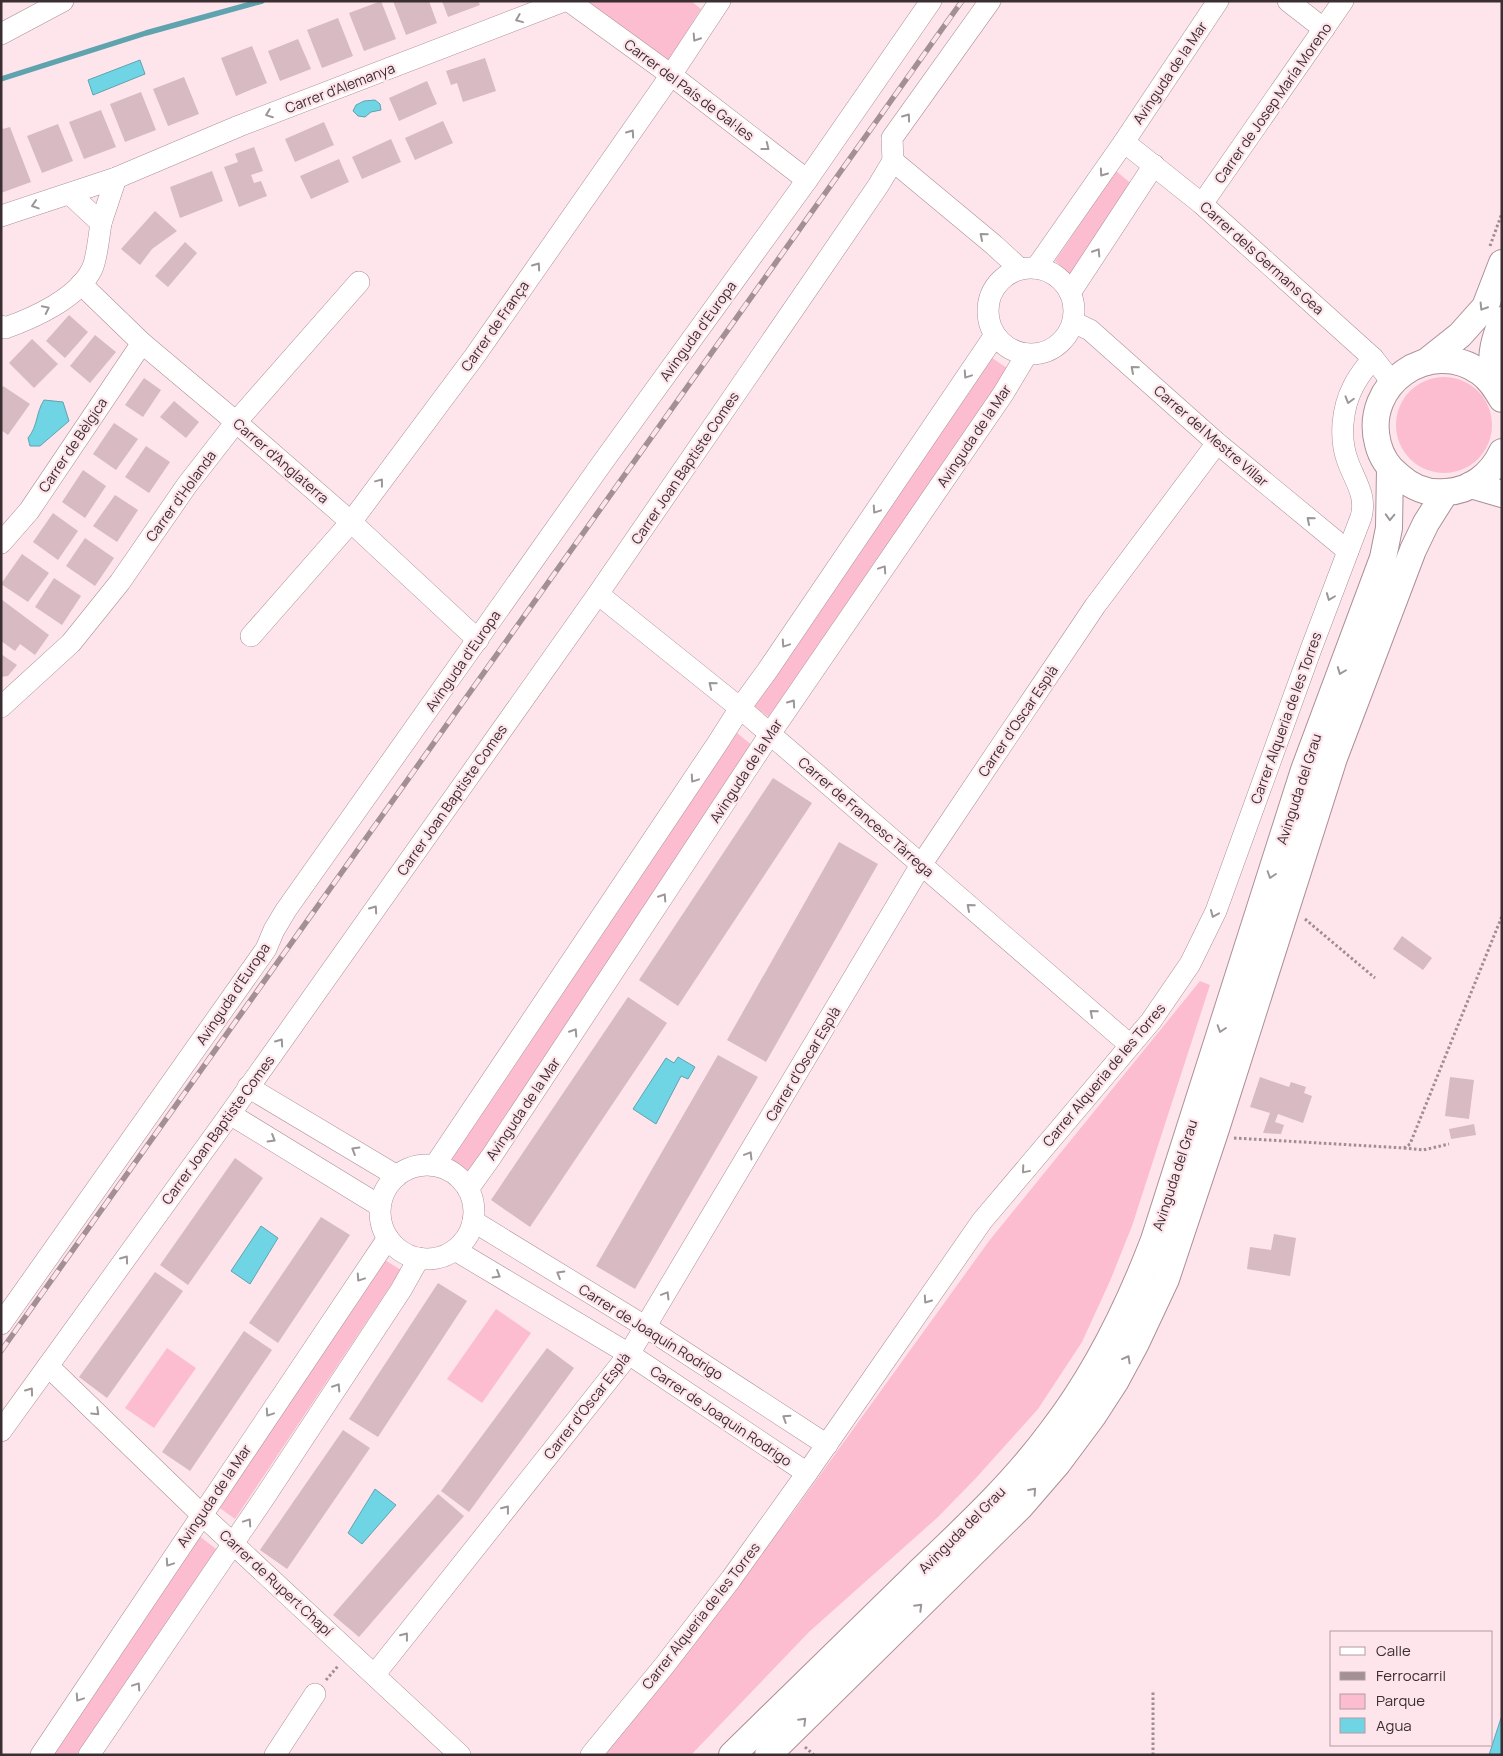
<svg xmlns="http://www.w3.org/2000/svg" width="1503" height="1756" font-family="Manrope,sans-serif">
<rect width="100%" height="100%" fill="#fee5ec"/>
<g fill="#fdbdd1">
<path d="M586,1h105l10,8 -35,55z"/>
<path d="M1116,171l17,14 -61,91 -17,-15z"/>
<path d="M989,356l21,14 -238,349 -19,-13z"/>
<circle cx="1444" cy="425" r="48"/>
<path d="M737,733l16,13 -287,430 -19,-10z"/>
<path d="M1200,981l10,4 -78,241 -22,55 -28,61 -44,67 -62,69 -38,39 -129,115 -118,123h-89l192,-244 195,-270z"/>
<path d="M383,1259l18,11 -166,249 -18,-13z"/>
<path d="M496,1309l35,24 -49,70 -35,-24z"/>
<path d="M167,1348l29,20 -42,60 -29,-20z"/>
<path d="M198,1535l18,14 -140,206h-25z"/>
</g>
<g fill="#6fd5e4" stroke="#5fa3af">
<path d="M140,60l5,14 -52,21 -5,-15z"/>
<path d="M375,100l5,4 1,6 -10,2 -6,5 -7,-1 -5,-5 3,-6 8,-4z"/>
<path d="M44,400l19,2 6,19 -29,25h-10l-2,-8c10,-12 8,-26 16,-38z"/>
<path d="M678,1057l17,10 -7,12 -7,-3 -25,48 -23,-15 33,-51 8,5z"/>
<path d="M261,1226l17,12 -28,46 -19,-13z"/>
<path d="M375,1489l21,16 -34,39 -14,-11z"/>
<path d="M1502,1715v40h-13z"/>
</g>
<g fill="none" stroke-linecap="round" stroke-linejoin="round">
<path stroke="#5fa3af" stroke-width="5.5" d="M1,79l145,-46 116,-32"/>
</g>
<g fill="#d7bac2">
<path d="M381,1l15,38 -32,12 -15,-38z"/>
<path d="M393,1h36l8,22 -31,12z"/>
<path d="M442,1h36l2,4 -32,12z"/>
<path d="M338,18l15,38 -31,12 -15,-38z"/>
<path d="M298,39l13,30 -31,12 -12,-30z"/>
<path d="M252,46l15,37 -31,13 -15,-38z"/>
<path d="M485,58l11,33 -33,11 -6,-19 -6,2 -5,-14z"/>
<path d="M184,77l15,37 -31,12 -15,-37z"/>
<path d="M427,81l10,23 -38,17 -10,-23z"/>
<path d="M141,92l15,38 -31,12 -15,-38z"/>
<path d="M101,110l15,37 -32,12 -15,-37z"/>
<path d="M443,121l10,22 -38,17 -10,-22z"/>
<path d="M324,122l10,23 -39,17 -10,-23z"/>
<path d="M58,124l15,37 -31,12 -15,-37z"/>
<path d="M1,125l2,4 7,-2 21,55 -30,11z"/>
<path d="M391,139l10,23 -39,17 -10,-22z"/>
<path d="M254,147l9,24 -12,4 3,8 7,-2 6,15 -28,11 -15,-40 14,-5 -3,-8z"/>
<path d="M339,159l10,23 -38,17 -11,-23z"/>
<path d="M212,171l11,30 -43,17 -10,-31z"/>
<path d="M155,211l22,20 -25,18 -12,16 -19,-16z"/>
<path d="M185,242l12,11 -29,34 -13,-11z"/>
<path d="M69,315l19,17 -23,26 -19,-17z"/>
<path d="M95,335l21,17 -26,31 -20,-17z"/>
<path d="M32,339l26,25 -24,24 -25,-25z"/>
<path d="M144,378l17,12 -18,27 -18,-12z"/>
<path d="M3,386l27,18 -22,31 -7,-5v-41z"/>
<path d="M174,401l25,21 -13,16 -26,-21z"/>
<path d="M114,423l24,16 -22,31 -23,-16z"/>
<path d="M146,446l24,16 -21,31 -24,-16z"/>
<path d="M83,470l23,16 -21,32 -23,-16z"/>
<path d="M115,495l23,15 -21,32 -24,-16z"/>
<path d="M53,513l25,18 -20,29 -25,-18z"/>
<path d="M85,538l29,20 -19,28 -29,-20z"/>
<path d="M22,554l27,19 -21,29 -27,-18z"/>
<path d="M54,578l27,18 -19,29 -27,-18z"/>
<path d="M1,599l48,36 -14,20 -15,-11 -5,7 -14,-10z"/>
<path d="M1,654l16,11 -9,11 -7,1z"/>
<path d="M773,778l39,25 -134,203 -39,-26z"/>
<path d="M839,842l39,22 -112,198 -39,-22z"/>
<path d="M1402,936l30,22 -9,12 -30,-21z"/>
<path d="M628,997l39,26 -137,204 -39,-27z"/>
<path d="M718,1055l40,22 -123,212 -39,-23z"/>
<path d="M1260,1077l29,10 2,-5 15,5 -2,6 8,3 -9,27 -25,-9 -3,8 9,3 -3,9 -18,-1 7,-20 -20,-6z"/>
<path d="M1450,1077l24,3 -5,39 -24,-3z"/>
<path d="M1474,1124l2,11 -25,4 -2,-10z"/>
<path d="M235,1158l28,20 -75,107 -28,-20z"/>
<path d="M321,1217l29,18 -72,108 -29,-20z"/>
<path d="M1274,1234l22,4 -6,38 -43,-7 3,-22 21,3z"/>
<path d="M155,1272l28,19 -76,107 -28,-21z"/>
<path d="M438,1283l29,18 -89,136 -29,-18z"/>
<path d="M244,1331l28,19 -82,121 -28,-19z"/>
<path d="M547,1348l27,20 -105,144 -28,-21z"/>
<path d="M343,1430l27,18 -83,121 -27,-19z"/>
<path d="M438,1494l26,22 -105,121 -26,-22z"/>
</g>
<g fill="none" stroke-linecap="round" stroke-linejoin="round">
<defs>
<g id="minor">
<path d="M569,1l102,74 136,105"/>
<path d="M1288,1l36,28"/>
<path d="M1,34l62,-33"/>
<path d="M1124,142l78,62 171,154 19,24"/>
<path d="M893,161l-1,-23 98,-137"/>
<path d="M893,161l101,84 25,23"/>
<path d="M1202,204l141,-203"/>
<path d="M1,216l115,-38 123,-52 325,-125"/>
<path d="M101,223l15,-45"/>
<circle cx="1031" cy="311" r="43"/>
<path d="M1036,268l88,-126 94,-141"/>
<path d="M81,284l61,59 94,79 115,100 127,118"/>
<path d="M1070,293l84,-128"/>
<path d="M1073,322l17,8 127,113 131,108"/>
<path d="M1,326l4,2c29,-10 73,-30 87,-59 5,-10 7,-34 9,-46l-31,-29"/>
<path d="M1,543l28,-32 113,-168"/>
<path d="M598,594l142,114 390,337"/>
<path d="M251,636l100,-114 123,-165 197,-282 49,-74"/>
<path d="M1,707l70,-64 49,-61 67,-97 49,-63 123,-140"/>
<path d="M248,1087l149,89"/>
<path d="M230,1114l150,92"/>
<path d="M435,1165l282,-421 23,-36 27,-37 228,-336"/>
<circle cx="427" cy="1212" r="47"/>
<path d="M468,1189l23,-32 279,-423 233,-340 24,-40"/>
<path d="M473,1221l173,106 181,118"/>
<path d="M455,1250l174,104 178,119"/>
<path d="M1,1324l265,-375 8,-19 12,-20 314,-444 207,-286 124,-179"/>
<path d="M48,1366l153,148 259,241"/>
<path d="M1,1431l229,-317 368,-520 280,-408 15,-25"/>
<path d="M375,1674l254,-320 292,-489 174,-259 122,-163"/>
<path d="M41,1755l347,-517"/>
<path d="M89,1755l173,-254 139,-211 18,-32"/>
<path d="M275,1755l40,-61"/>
<path d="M591,1755l73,-89 67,-87 76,-106 175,-252 169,-200 39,-57 26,-53 95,-262 50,-132c6,-21 -6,-36 -13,-55 -9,-23 -6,-54 5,-75 5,-11 13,-20 20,-29"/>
</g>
<g id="major">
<path d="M1426,362l34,-27 25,-28 17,-44"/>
<path d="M1494,385c-3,-29 -3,-37 8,-65"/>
<path d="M1502,399c-6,-10 -12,-20 -22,-27 -50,-35 -118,12 -102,72 3,12 10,23 20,31 13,12 30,19 48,17 25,-1 46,-18 56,-40"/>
<path d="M1471,485l31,9"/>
<path d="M732,1755c61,-60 123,-120 184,-180 47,-45 96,-90 135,-143 45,-58 77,-124 103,-192l150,-470 79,-212 6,-30 1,-59"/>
<path d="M768,1755l252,-248 38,-44 35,-47 22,-34 21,-39 30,-64 50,-150 118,-371 79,-208 13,-27 19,-30"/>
</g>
</defs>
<use href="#minor" stroke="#ac8f98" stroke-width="22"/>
<use href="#major" stroke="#ac8f98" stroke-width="28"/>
<g stroke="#a08d93" stroke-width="3" stroke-dasharray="2.5 2.5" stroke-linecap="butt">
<path d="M1490,246l12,-33"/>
<path d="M1305,919l70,59"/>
<path d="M1234,1138l170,10 6,-4 92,-228"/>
<path d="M1404,1148l19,2 26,-6"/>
<path d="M326,1680l12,-14"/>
<path d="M805,1747l9,8"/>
<path d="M1153,1755v-63"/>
</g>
<use href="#minor" stroke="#fff" stroke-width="21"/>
<use href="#major" stroke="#fff" stroke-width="26"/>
<defs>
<path id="rail" d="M1,1351l961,-1350"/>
</defs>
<use href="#rail" stroke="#a39095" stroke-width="5.5"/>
<use href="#rail" stroke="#fee5ec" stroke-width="4" stroke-dasharray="11" stroke-linecap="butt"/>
</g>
<defs><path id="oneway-chevron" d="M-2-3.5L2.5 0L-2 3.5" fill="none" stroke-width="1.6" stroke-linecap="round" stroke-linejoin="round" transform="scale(1.25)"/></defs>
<g stroke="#9c9698">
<use href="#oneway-chevron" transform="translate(519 19) rotate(158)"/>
<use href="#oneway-chevron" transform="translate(696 38) rotate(123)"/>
<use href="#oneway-chevron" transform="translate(269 114) rotate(159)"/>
<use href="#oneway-chevron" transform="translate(907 117) rotate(-54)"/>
<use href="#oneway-chevron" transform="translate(631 133) rotate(-55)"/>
<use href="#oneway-chevron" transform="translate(766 147) rotate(38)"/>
<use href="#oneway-chevron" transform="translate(1103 173) rotate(125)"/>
<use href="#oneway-chevron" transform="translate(35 205) rotate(162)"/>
<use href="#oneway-chevron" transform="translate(983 236) rotate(-140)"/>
<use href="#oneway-chevron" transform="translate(1097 252) rotate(-57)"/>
<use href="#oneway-chevron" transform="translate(537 266) rotate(-55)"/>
<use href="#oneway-chevron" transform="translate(1483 307) rotate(122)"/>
<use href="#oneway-chevron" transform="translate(46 309) rotate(-26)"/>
<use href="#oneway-chevron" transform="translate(1134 369) rotate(-139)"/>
<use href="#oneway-chevron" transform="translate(967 375) rotate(124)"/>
<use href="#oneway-chevron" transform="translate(1349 400) rotate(106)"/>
<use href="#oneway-chevron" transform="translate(380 482) rotate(-53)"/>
<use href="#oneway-chevron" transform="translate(876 510) rotate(124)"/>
<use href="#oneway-chevron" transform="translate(1390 517) rotate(92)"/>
<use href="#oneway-chevron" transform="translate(1310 520) rotate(-140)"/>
<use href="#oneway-chevron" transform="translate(883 569) rotate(-56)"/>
<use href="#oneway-chevron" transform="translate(1330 597) rotate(111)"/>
<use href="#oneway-chevron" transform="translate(785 644) rotate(124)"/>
<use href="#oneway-chevron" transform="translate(1341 671) rotate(111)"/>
<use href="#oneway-chevron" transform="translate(712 685) rotate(-141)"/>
<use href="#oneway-chevron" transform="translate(792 703) rotate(-55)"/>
<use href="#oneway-chevron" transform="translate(694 779) rotate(124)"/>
<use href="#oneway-chevron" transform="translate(1271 875) rotate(108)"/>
<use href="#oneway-chevron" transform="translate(663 897) rotate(-57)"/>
<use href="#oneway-chevron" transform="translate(970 907) rotate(-139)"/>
<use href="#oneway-chevron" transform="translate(374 909) rotate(-55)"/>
<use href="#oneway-chevron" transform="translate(1214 914) rotate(113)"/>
<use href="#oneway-chevron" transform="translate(1093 1013) rotate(-139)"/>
<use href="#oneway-chevron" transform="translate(1221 1029) rotate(108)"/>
<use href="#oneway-chevron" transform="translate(574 1032) rotate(-57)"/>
<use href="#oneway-chevron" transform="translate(280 1042) rotate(-55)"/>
<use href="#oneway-chevron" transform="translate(272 1139) rotate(31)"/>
<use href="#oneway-chevron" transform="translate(355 1150) rotate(-149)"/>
<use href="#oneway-chevron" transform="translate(749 1155) rotate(-59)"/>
<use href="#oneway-chevron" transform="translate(1025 1170) rotate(130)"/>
<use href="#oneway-chevron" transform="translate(125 1259) rotate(-54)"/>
<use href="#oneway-chevron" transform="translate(560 1274) rotate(-149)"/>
<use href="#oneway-chevron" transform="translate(497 1275) rotate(31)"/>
<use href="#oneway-chevron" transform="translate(360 1278) rotate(124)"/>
<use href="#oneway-chevron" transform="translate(666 1295) rotate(-59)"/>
<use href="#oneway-chevron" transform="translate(927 1300) rotate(125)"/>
<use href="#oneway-chevron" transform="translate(1127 1359) rotate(-61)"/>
<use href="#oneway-chevron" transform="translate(337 1387) rotate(-57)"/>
<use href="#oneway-chevron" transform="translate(30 1391) rotate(-54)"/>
<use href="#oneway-chevron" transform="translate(96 1412) rotate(44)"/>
<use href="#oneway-chevron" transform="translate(269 1413) rotate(124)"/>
<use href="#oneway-chevron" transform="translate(786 1418) rotate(-147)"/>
<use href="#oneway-chevron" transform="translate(1033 1491) rotate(-48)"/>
<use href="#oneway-chevron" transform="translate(506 1509) rotate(-52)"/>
<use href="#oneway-chevron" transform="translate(248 1522) rotate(-56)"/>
<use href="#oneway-chevron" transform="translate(169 1563) rotate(124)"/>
<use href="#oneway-chevron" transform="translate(919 1607) rotate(-45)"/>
<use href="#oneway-chevron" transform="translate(405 1636) rotate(-52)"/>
<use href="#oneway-chevron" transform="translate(137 1686) rotate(-56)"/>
<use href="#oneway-chevron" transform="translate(79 1698) rotate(124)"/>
<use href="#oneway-chevron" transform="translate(803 1721) rotate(-45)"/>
</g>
<g text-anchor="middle" stroke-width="4.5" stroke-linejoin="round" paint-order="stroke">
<g font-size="14" fill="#3a2e32" stroke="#fee5ec">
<text transform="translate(1170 73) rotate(-56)" y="5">Avinguda de la Mar</text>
<text transform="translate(340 88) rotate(-21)" y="5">Carrer d'Alemanya</text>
<text transform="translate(689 90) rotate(37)" y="5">Carrer del País de Gal·les</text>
<text transform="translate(1273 103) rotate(-55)" y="5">Carrer de Josep María Moreno</text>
<text transform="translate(1262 258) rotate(42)" y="5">Carrer dels Germans Gea</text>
<text transform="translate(495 326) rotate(-55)" y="5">Carrer de França</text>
<text transform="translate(698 331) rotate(-54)" y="5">Avinguda d'Europa</text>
<text transform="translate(974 436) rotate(-56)" y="5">Avinguda de la Mar</text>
<text transform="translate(1211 436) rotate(41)" y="5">Carrer del Mestre Villar</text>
<text transform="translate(73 445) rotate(-56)" y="5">Carrer de Bèlgica</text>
<text transform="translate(281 461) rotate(41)" y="5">Carrer d'Anglaterra</text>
<text transform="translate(685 468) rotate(-56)" y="5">Carrer Joan Baptiste Comes</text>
<text transform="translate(181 496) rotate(-54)" y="5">Carrer d'Holanda</text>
<text transform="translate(463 661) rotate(-55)" y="5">Avinguda d'Europa</text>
<text transform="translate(1286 718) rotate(-70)" y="5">Carrer Alqueria de les Torres</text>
<text transform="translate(1018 721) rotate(-56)" y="5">Carrer d'Oscar Esplà</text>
<text transform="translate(746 771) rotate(-57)" y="5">Avinguda de la Mar</text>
<text transform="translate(1299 789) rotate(-72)" y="5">Avinguda del Grau</text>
<text transform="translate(452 800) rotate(-55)" y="5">Carrer Joan Baptiste Comes</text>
<text transform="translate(866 817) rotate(41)" y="5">Carrer de Francesc Tàrrega</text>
<text transform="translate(233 994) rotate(-56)" y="5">Avinguda d'Europa</text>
<text transform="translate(803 1064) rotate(-59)" y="5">Carrer d'Oscar Esplà</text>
<text transform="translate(1104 1075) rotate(-50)" y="5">Carrer Alqueria de les Torres</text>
<text transform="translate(523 1109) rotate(-56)" y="5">Avinguda de la Mar</text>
<text transform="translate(218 1130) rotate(-54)" y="5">Carrer Joan Baptiste Comes</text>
<text transform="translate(1175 1175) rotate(-72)" y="5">Avinguda del Grau</text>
<text transform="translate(651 1332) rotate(32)" y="5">Carrer de Joaquín Rodrigo</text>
<text transform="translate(587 1406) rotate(-52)" y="5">Carrer d'Oscar Esplà</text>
<text transform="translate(721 1416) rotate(34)" y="5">Carrer de Joaquin Rodrigo</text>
<text transform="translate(214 1496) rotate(-56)" y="5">Avinguda de la Mar</text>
<text transform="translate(962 1530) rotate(-45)" y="5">Avinguda del Grau</text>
<text transform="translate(276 1583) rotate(43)" y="5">Carrer de Rupert Chapí</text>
<text transform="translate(701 1616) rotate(-52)" y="5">Carrer Alqueria de les Torres</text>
</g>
</g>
<rect width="1503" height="1756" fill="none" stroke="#3a2e32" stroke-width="5"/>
<rect x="1330" y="1631" width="162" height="115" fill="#fee5ec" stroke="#b09ca2"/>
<rect x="1340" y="1647" width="25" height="8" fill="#ffffff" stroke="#b09ca2"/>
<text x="1376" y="1656" font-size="15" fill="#3a2e32">Calle</text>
<rect x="1340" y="1672" width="25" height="8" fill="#a39095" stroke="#b09ca2"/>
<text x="1376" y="1681" font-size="15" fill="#3a2e32">Ferrocarril</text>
<rect x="1340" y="1694" width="25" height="15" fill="#fdbdd1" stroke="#b09ca2"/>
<text x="1376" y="1706" font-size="15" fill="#3a2e32">Parque</text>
<rect x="1340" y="1718" width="25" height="15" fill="#6fd5e4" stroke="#b09ca2"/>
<text x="1376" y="1731" font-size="15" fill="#3a2e32">Agua</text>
</svg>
